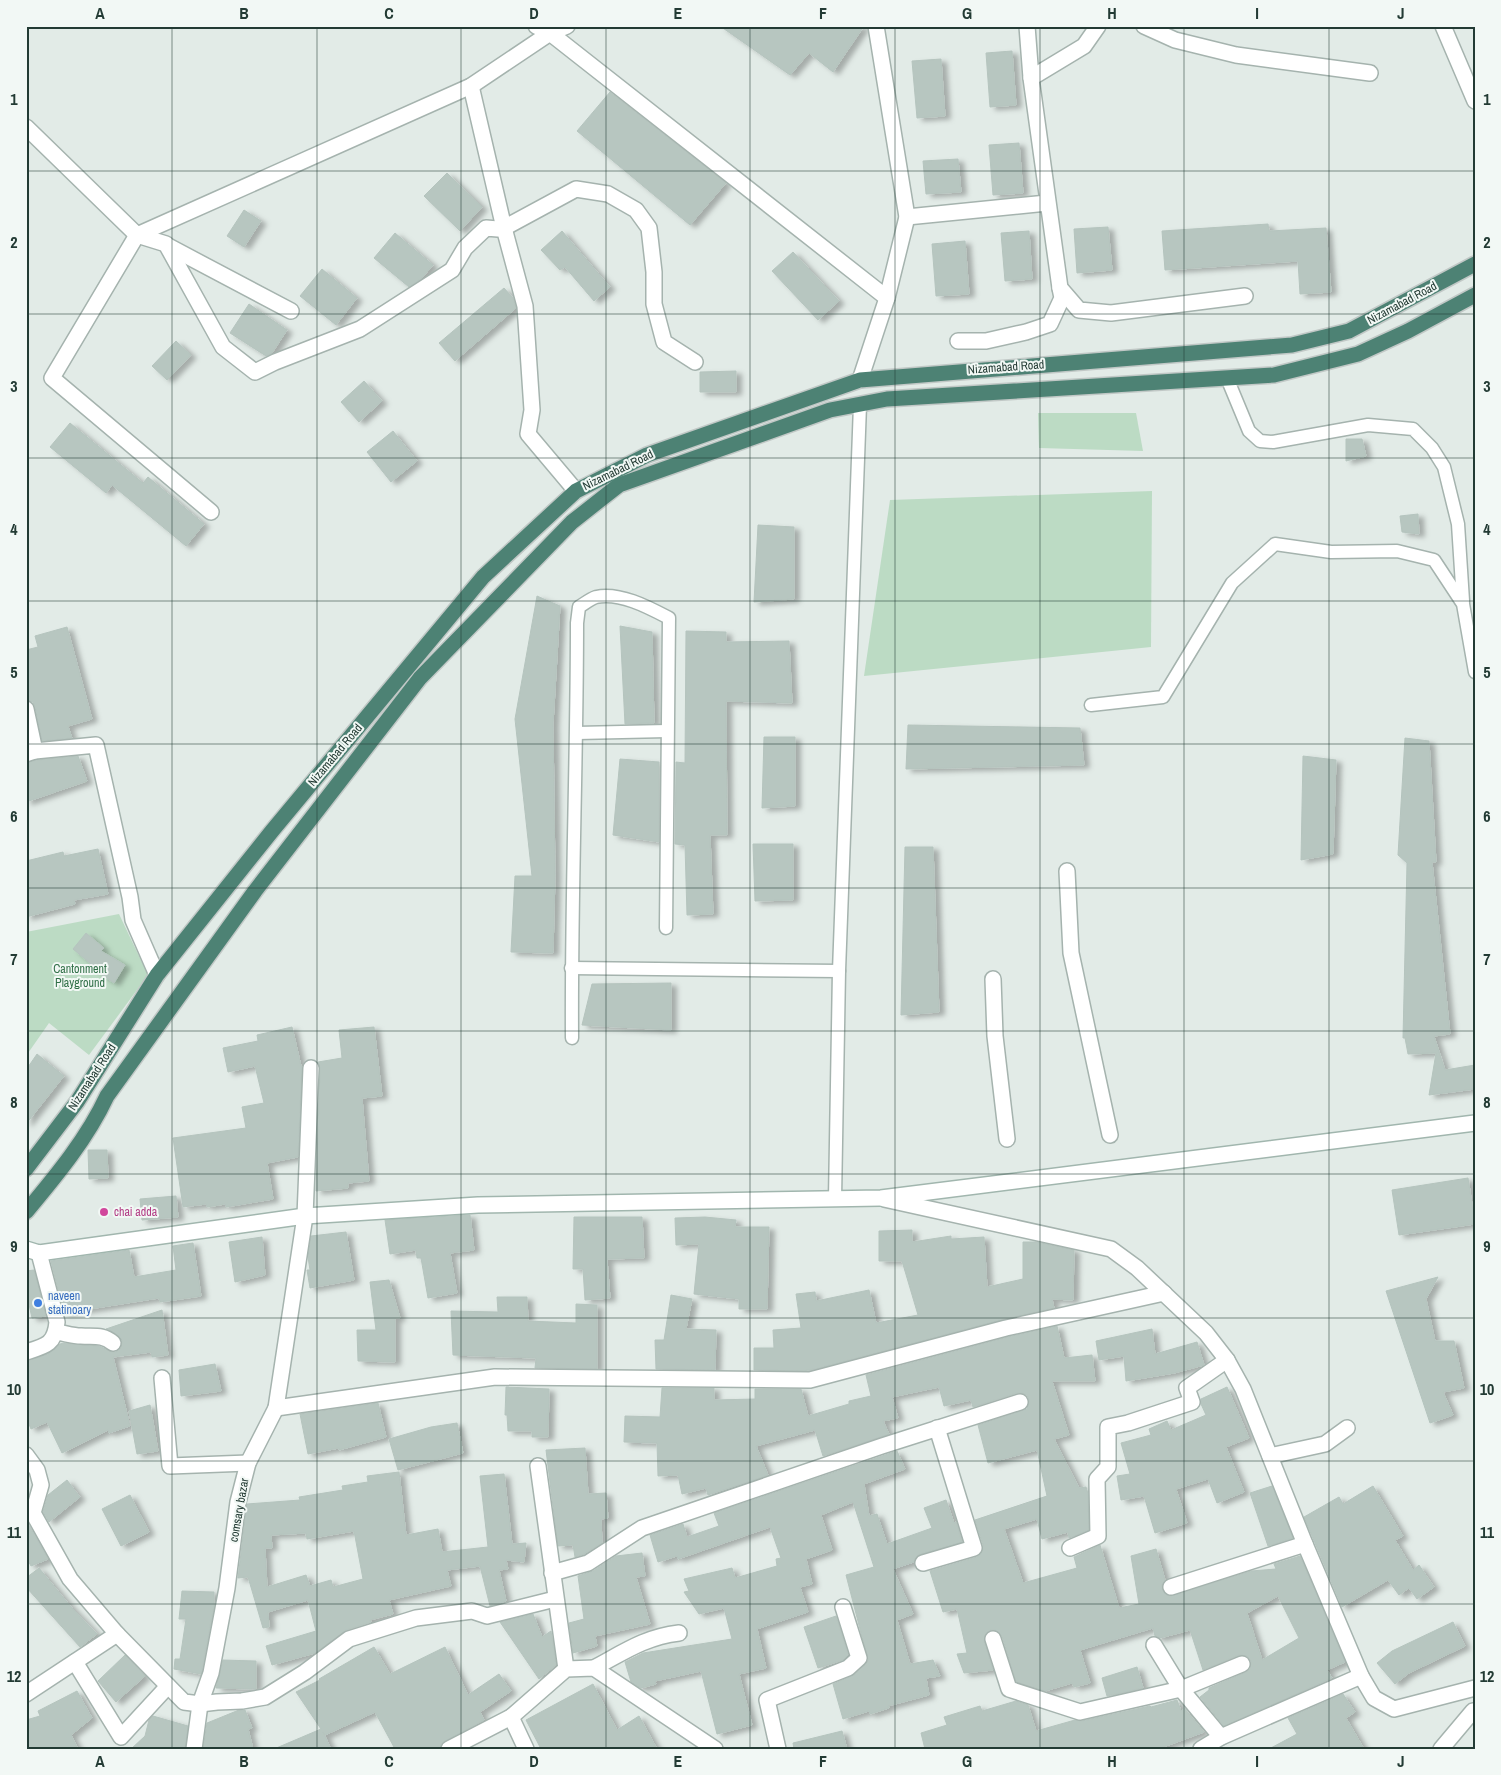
<svg xmlns="http://www.w3.org/2000/svg" width="1501" height="1775" font-family="'Archivo Narrow',sans-serif">
<defs>
<filter id="shadow"><feDropShadow dx="5.5" dy="3" stdDeviation="2.5" flood-color="#0004"/></filter>
</defs>
<rect width="100%" height="100%" fill="#e2ebe7"/>
<g fill="#bcdbc4">
<path d="M1038,413h98l7,38 -104,-3z"/>
<path d="M1152,491l-1,156 -287,29 26,-176z"/>
<path d="M119,914l29,61 -59,80 -40,-32 -23,33v-124z"/>
</g>
<g fill="#b7c6c0" stroke="#b5c4be" fill-rule="evenodd" filter="url(#shadow)">
<path d="M720,26h144l-31,46 -24,-19 -19,22z"/>
<path d="M1012,51l4,54 -26,2 -4,-54z"/>
<path d="M941,59l4,57 -28,2 -5,-57z"/>
<path d="M610,92l116,91 -36,42 -113,-94z"/>
<path d="M1019,143l4,50 -30,2 -4,-50z"/>
<path d="M958,159l3,33 -35,2 -3,-33z"/>
<path d="M447,173l35,34 -22,24 -36,-35z"/>
<path d="M244,210l17,11 -17,26 -17,-11z"/>
<path d="M1268,224l1,7 57,-3 5,64 -31,2 -2,-33 -133,9 -3,-39z"/>
<path d="M1108,227l4,43 -35,3 -3,-44z"/>
<path d="M562,231l48,56 -16,14 -29,-34 -5,3 -19,-20z"/>
<path d="M1029,231l3,48 -27,2 -4,-48z"/>
<path d="M395,233l38,32 -11,13 -13,9 -35,-29z"/>
<path d="M965,241l4,53 -33,2 -4,-52z"/>
<path d="M793,252l46,49 -21,19 -46,-49z"/>
<path d="M322,269l35,29 -21,27 -36,-29z"/>
<path d="M504,288l9,10 3,10 -61,53 -16,-18z"/>
<path d="M249,304l38,26 -15,23 -6,3 -36,-23z"/>
<path d="M176,341l15,14 -24,25 -15,-14z"/>
<path d="M736,371v21h-36v-20z"/>
<path d="M364,381l18,20 -23,21 -18,-20z"/>
<path d="M70,423l73,60 5,-6 56,47 -18,22 -74,-61 -6,8 -56,-46z"/>
<path d="M393,431l24,30 -26,21 -24,-30z"/>
<path d="M1346,439h16l4,17 -20,5z"/>
<path d="M1418,514l1,20 -17,-2 -2,-16z"/>
<path d="M758,525l36,2v72l-40,3z"/>
<path d="M537,596l23,10 -7,118 2,152 -2,77 -42,-1 4,-76h17l-17,-157z"/>
<path d="M620,626l32,6 2,91 -29,1z"/>
<path d="M67,627l25,92 -24,7 4,12 -30,3 -7,-34 -2,-5 -7,-2v-50l12,-3 -3,-11z"/>
<path d="M686,631l40,1v10l63,-1 3,62 -66,-2 1,134h-17l3,79 -26,1 -2,-70 -10,-1 1,-82 9,1z"/>
<path d="M908,725l172,3 4,37 -178,4z"/>
<path d="M764,737h31v69l-33,2z"/>
<path d="M1405,738l24,3 7,121h-4l18,172 -16,2 11,34 30,-5v24l-46,6 7,-42 -28,1 -3,-16h-2l4,-175 -9,-8z"/>
<path d="M78,756l9,25 -61,21v-39l11,-3z"/>
<path d="M1303,756l33,4 -3,94 -32,6z"/>
<path d="M620,759l39,3v80l-46,-7z"/>
<path d="M753,844h40v56l-38,1z"/>
<path d="M905,847h28l6,165 -38,3z"/>
<path d="M98,849l10,45 -34,6 1,4 -49,13v-56l37,-9 1,4z"/>
<path d="M86,933l18,15 -3,3 24,14 -11,18 -17,-11 1,-2 -25,-21z"/>
<path d="M671,983v47l-89,-5 10,-41z"/>
<path d="M292,1027l9,39h1l-4,91 -31,6 6,36 -47,8 -1,-3 -18,3 -1,-3 -23,3 -10,-69 73,-10 -4,-21 22,-4 -9,-37 -27,6 -5,-24 35,-7 -1,-6z"/>
<path d="M374,1027l8,69 -20,2 7,83 -21,2v5l-32,3 4,-123 -2,-6 24,-4 -3,-28z"/>
<path d="M37,1054l27,22 -38,48v-54z"/>
<path d="M88,1150h19l1,28 -19,1z"/>
<path d="M1468,1178l7,46 -76,11 -7,-45z"/>
<path d="M176,1196l2,21 -36,3 -2,-21z"/>
<path d="M470,1215l4,35 -24,3 7,40 -29,5 -7,-40h-4l-1,-8 -26,4 -5,-34z"/>
<path d="M574,1217h68l2,41 -37,1 3,39 -25,2 -2,-31h-10z"/>
<path d="M705,1217l31,3 -1,7h34l-2,82h-28v-10l-45,-5 5,-50 -23,1 -1,-27z"/>
<path d="M912,1230v12l39,-6v3l33,-2 3,50 36,-8v-37h13l38,8 -1,50 -21,-1 2,9 -50,11 -189,50 -12,2 -49,-1v-22h20l-1,-18 28,-2 -5,-34 19,-2 1,9 53,-11 7,33 42,-8 -16,-54h-23v-30z"/>
<path d="M346,1232l8,48 -44,8 -3,-18h3l-2,-13 3,-21z"/>
<path d="M262,1237l3,38 -30,7 -6,-40z"/>
<path d="M193,1243l8,53 -41,6 -1,-4 -95,15 -13,-52 78,-11 5,27 42,-7 -3,-24z"/>
<path d="M34,1270l12,46 -14,2 -6,-27v-20z"/>
<path d="M1438,1277l-12,22 9,42h19l10,47 -21,4 10,23 -23,8 -44,-132z"/>
<path d="M389,1280l11,38h-5v44l-37,-1 -1,-31h19l-6,-48z"/>
<path d="M671,1295l21,4 -6,30 30,1 -1,40 -59,-1 -1,-29h9z"/>
<path d="M497,1297h30l1,24 48,2v-19l21,1v64l-62,-1 1,-10 -83,-3 -2,-44 47,1z"/>
<path d="M162,1310l6,45 -16,2 -1,-5 -38,5 17,69 -21,7 -1,-3 -46,23 -15,-31 -16,7 -5,-12v-56l22,-7 12,-10 4,-1 35,3 13,6h4l5,-4 1,-8 -8,-7 -8,-4z"/>
<path d="M1057,1326l7,32 28,-3 3,26h-43l17,54 -15,4 25,49 7,-1 2,7 1,36 -20,8 -1,-6 -26,7 -5,-20 -33,10 19,54 54,-15 -3,-11 26,-12 19,63 20,-4 -8,-48 25,-7 9,31 -3,5v4l3,5 5,2 81,-25 25,-2 -2,-5 26,-8 45,106 -18,8 5,8 -108,48 -24,-29 9,-7v-2l37,-16 4,-3 1,-8 -4,-5 -8,-1 -36,15 -13,-40 -30,8 -5,-2 -2,-8 -73,22 10,33 -16,4 -2,-4 -27,8 -29,-9 -14,-46 -7,-6h-4l-5,3 -2,8 9,29 -29,3 -7,-19 10,-1 -10,-44 -14,3 -13,-41 47,-14 4,-3 2,-9 -8,-25 72,-24 -10,-46 -49,13 -10,-38 49,-16 2,-9 -2,-5 -5,-2h-5l-44,14 -2,-7 -27,6 -5,-19 -47,10 6,21 -15,3 6,13 -66,22 -8,-26 -59,16 12,29 -60,20 -2,-7 -24,6 -4,-19 -20,1 -1,-33 -33,-1 1,-26 35,1 2,-29h52v12l41,-1v-10h46l7,27 41,-12v-3l22,-5 -5,-21 142,-38zM1278,1596l21,42 -37,22 -15,-47z"/>
<path d="M1152,1329l3,25 42,-12 7,23 -30,8 -48,8 -2,-25 -25,4 -3,-19z"/>
<path d="M215,1364l6,27 -40,5 -2,-26z"/>
<path d="M506,1387l43,2 -1,48h-16v-6h-24l-1,-16h-2z"/>
<path d="M1227,1387l22,51 -23,9 18,45 -27,11 -9,-24 -32,10 11,34 -32,10 -11,-37 -23,4 -4,-24 13,-2 -9,-31 30,-8 -2,-6 18,-8 4,9 35,-15 -5,-11v-5z"/>
<path d="M378,1403l8,34 -47,13v-2l-31,6 -8,-40z"/>
<path d="M150,1405l8,46 -21,3 -8,-43z"/>
<path d="M457,1423l6,30 -65,17 -9,-31 42,-12z"/>
<path d="M585,1448l3,46 18,-1 2,25 -7,1 1,24 -18,11 -9,3 -2,-12 -15,1 -12,-96z"/>
<path d="M897,1451l8,18 -41,15 5,32 8,-2 10,30 45,-16 -8,-20 22,-8 8,23 2,-1 6,20 -42,12 -4,3 -2,5 -21,7 20,45 -16,6 13,44 23,-4 7,16 -14,2 3,17 -41,11 1,2 -19,6 -1,-3 -26,8 -10,-35 21,-9 11,-10 3,-5 -22,-85 28,-8 -21,-65 -32,13 11,35 -26,9 6,25 -12,3 8,25 -51,17 9,39 -27,6 13,51 -35,9 -16,-63 -46,10 1,3 -15,4 -10,-6 -6,-20 18,-9 89,-14 -8,-31 -25,6 -15,-22 5,-1 -5,-12 48,-11 3,10 42,-12 -1,-7 5,-1 -11,-31 -92,32 -1,-3 -19,6 -8,-27 33,-11 4,13 32,-11 -5,-13z"/>
<path d="M399,1472l7,63 32,-6 4,23 46,-5 -8,-71 24,-2 8,70 14,-1 -2,19 -18,-2 2,9 -9,1 7,31 -16,5 -10,-40 -33,4 4,16 -62,14 4,14 -23,6 1,2 -25,8 -31,23 -43,12 -6,-19 50,-15 -8,-31 -40,12 1,15 -6,1 -15,-51 -10,1 9,-74 53,-4 -1,-3 44,-7 -1,-4 26,-4 -1,-6zM354,1531l9,48 -30,8 -2,-7 -21,6 -4,-11 -39,12 -2,-39h7l-1,-13 35,-2 1,6z"/>
<path d="M67,1480l13,17 -31,25 -6,-10 5,-17z"/>
<path d="M1272,1486l21,52 -25,8 -18,-53z"/>
<path d="M1373,1486l30,50 -8,4 18,30 6,-5 15,22 -17,12 -8,-11 -10,7 -11,-15 -46,27 -38,-90 35,-20 4,7z"/>
<path d="M130,1495l19,37 -28,14 -19,-37z"/>
<path d="M26,1520l22,39 -17,7 -5,-9z"/>
<path d="M642,1553l3,23 -9,1 14,47 -55,12 2,10 -24,7 -4,-30 15,-4 -6,-43 15,-5 23,-15z"/>
<path d="M39,1568l33,40 25,26 -17,13 -54,-60v-9z"/>
<path d="M182,1591l32,1v14l-13,68 -27,-5 1,-10h5l6,-40h-7z"/>
<path d="M533,1614l9,23 9,-6 5,34 -17,14 -39,-57z"/>
<path d="M836,1616l12,39 -5,5 -25,8 -14,-41z"/>
<path d="M1453,1622l12,24 -56,27 -14,11 -18,-21 15,-12z"/>
<path d="M374,1647l16,27 55,-27 23,48 31,-21 12,17 -31,21 4,8 -39,21 -4,3 -1,5h-45l-20,-37 -50,23 -2,-3 8,17h-57l47,-20 -25,-37 24,-12 -1,-1z"/>
<path d="M125,1655l20,21 -29,26 -18,-21z"/>
<path d="M223,1660l33,1v28l-40,-1z"/>
<path d="M1137,1667l6,21 -36,8 -5,-18z"/>
<path d="M593,1684l24,46 22,-14 18,33h-116l-15,-29z"/>
<path d="M77,1691l15,27 -21,17 7,14h-52v-29l14,-4 -2,-5z"/>
<path d="M1343,1694l12,18 -9,6 18,31h-95l28,-15 -9,-16z"/>
<path d="M1177,1700l4,11 3,-3 20,24 -46,17h-233l-4,-16 26,-8 -3,-8 36,-11 2,5 34,-10 12,4 8,26 39,-11 7,1 68,-15 1,1z"/>
<path d="M239,1710h6l7,18 -4,1 5,20h-50l4,-26z"/>
<path d="M153,1716l35,10 -3,23h-54l14,-13 4,-16z"/>
<path d="M842,1731l5,18h-53l-1,-6z"/>
</g>
<g fill="none" stroke-linecap="round" stroke-linejoin="round">
<defs>
<g id="service">
<path d="M1227,378l22,53 11,10 13,1 95,-17 45,4 19,19 12,19 14,57 5,77"/>
<path d="M1091,705l72,-8 69,-114 43,-39 56,8 66,-1 37,9 29,44 12,68"/>
<path d="M577,733l90,-2"/>
<path d="M571,968l268,3"/>
<path d="M572,1038c-1,-139 5,-277 5,-415l2,-16c5,-3 11,-8 17,-10 24,-5 52,10 73,21l-3,310"/>
<path d="M835,1199l4,-228 21,-566"/>
</g>
<g id="minor">
<path d="M536,26l14,7 337,265 -27,82"/>
<path d="M876,26l31,191 -20,81"/>
<path d="M1027,26l4,52 29,210 19,22 32,3 134,-17"/>
<path d="M1144,26l31,14 61,15 134,18"/>
<path d="M1443,26l32,75"/>
<path d="M1031,78l53,-32 14,-20"/>
<path d="M471,86l33,142 21,78 7,104 -4,24 48,57"/>
<path d="M26,127l111,108 334,-149 79,-53 17,-7"/>
<path d="M907,217l140,-14"/>
<path d="M168,246l123,65"/>
<path d="M958,341h28l40,-9 24,-8 12,-26 -2,-10"/>
<path d="M211,512l-159,-134 85,-143 29,9 57,103 32,25 20,-10 85,-33 92,-59 13,-22 21,-20 12,1 6,-1 72,-39 32,5 28,16 13,18 5,44v32l10,38 31,20"/>
<path d="M26,709l9,42"/>
<path d="M26,754l9,-3 61,-6 34,152 3,23 24,55"/>
<path d="M1067,871l4,82 39,182"/>
<path d="M993,979l2,57 12,103"/>
<path d="M56,1332c8,1 17,4 25,4 13,1 21,-2 32,7"/>
<path d="M26,1352c20,-6 29,-8 31,-30l-18,-69"/>
<path d="M162,1378l8,88 78,-3"/>
<path d="M276,1408l219,-31 315,3 196,-52 158,-35"/>
<path d="M26,1455l11,15 4,15 -8,28 37,66 47,55 67,68 16,2 17,-2 25,-1 23,-4 40,-25 44,-33 67,-21 56,-7 15,5 68,-17"/>
<path d="M1270,1456l55,-12 22,-16"/>
<path d="M538,1466l28,203"/>
<path d="M1070,1548l28,-12 -1,-57 11,-12v-40l20,-4 64,-21 -5,-14 40,-28"/>
<path d="M923,1563l51,-15 -37,-120"/>
<path d="M552,1573l36,-10 54,-35 240,-82 138,-44"/>
<path d="M1171,1587l134,-43"/>
<path d="M993,1639l16,50 71,23 101,-23 61,-25"/>
<path d="M1154,1645l27,44 40,48"/>
<path d="M75,1662l46,75 47,-51"/>
<path d="M594,1668c30,-16 51,-31 85,-35"/>
<path d="M26,1694l91,-60"/>
<path d="M511,1717l15,32"/>
<path d="M194,1749l6,-45 11,-31 16,-85 11,-86 10,-39 28,-55 29,-192 6,-148"/>
<path d="M778,1749l-11,-49 81,-32 11,-10 -16,-51"/>
<path d="M1441,1749l32,-38 2,4"/>
</g>
<g id="tertiary">
<path d="M884,1199l227,50 26,19 69,65 21,27 16,29 62,155 56,132 13,22 20,11 81,-21"/>
<path d="M449,1749l62,-32 55,-48 28,-1 121,81"/>
<path d="M1201,1749l20,-12 140,-61"/>
</g>
<path id="secondary" d="M26,1249l13,4 266,-37 173,-11 403,-7 594,-75"/>
<g id="trunk">
<path d="M26,1169l51,-67 80,-127 115,-144 211,-254 93,-86 71,-36 213,-75 432,-35 57,-14 126,-67"/>
<path d="M26,1212c30,-36 61,-73 81,-116l148,-205 165,-213 152,-156 47,-37 211,-75 57,-11 387,-24 84,-21 50,-23 67,-36"/>
</g>
</defs>
<use href="#service" stroke="#a5b3ae" stroke-width="15"/>
<use href="#minor" stroke="#a5b3ae" stroke-width="18"/>
<use href="#tertiary" stroke="#a5b3ae" stroke-width="18"/>
<use href="#secondary" stroke="#a1b6ae" stroke-width="18"/>
<use href="#trunk" stroke="#c1c8c6" stroke-width="18"/>
<use href="#service" stroke="#fff" stroke-width="12"/>
<use href="#minor" stroke="#fff" stroke-width="15"/>
<use href="#tertiary" stroke="#fff" stroke-width="15"/>
<use href="#secondary" stroke="#fff" stroke-width="15"/>
<use href="#trunk" stroke="#4d8274" stroke-width="15"/>
</g>
<path fill="none" stroke="#233b34" stroke-width="1" stroke-opacity="0.55" d="M172,26v1723M317,26v1723M461,26v1723M606,26v1723M750,26v1723M895,26v1723M1040,26v1723M1184,26v1723M1329,26v1723M26,171h1449M26,314h1449M26,458h1449M26,601h1449M26,744h1449M26,888h1449M26,1031h1449M26,1174h1449M26,1318h1449M26,1461h1449M26,1604h1449"/>
<circle fill="#d1479c" stroke="#f2f8f5" stroke-width="2" cx="104" cy="1212" r="5"/>
<circle fill="#3f7fe0" stroke="#f2f8f5" stroke-width="2" cx="38" cy="1303" r="5"/>
<g text-anchor="middle" stroke-width="4" stroke-linejoin="round" paint-order="stroke">
<g font-size="12" fill="#233b34" stroke="#f2f8f5">
<text transform="translate(1402 303) rotate(-28)" y="4">Nizamabad Road</text>
<text transform="translate(1006 367) rotate(-4)" y="4">Nizamabad Road</text>
<text transform="translate(618 470) rotate(-26)" y="4">Nizamabad Road</text>
<text transform="translate(335 755) rotate(-50)" y="4">Nizamabad Road</text>
<text transform="translate(92 1077) rotate(-57)" y="4">Nizamabad Road</text>
<text transform="translate(239 1510) rotate(-80)" y="4">comsary bazar</text>
</g>
<g font-size="12" fill="#306f47" stroke="#f2f8f5">
<text x="80" y="973">Cantonment<tspan x="80" dy="14">Playground</tspan></text>
</g>
<g font-size="12" fill="#b23c85" stroke="#f2f8f5" text-anchor="start">
<text x="114" y="1216">chai adda</text>
</g>
<g font-size="12" fill="#366cbe" stroke="#f2f8f5" text-anchor="start">
<text x="48" y="1300">naveen<tspan x="48" dy="14">statinoary</tspan></text>
</g>
</g>
<rect width="1501" height="1775" fill="none" stroke="#f2f8f5" stroke-width="55"/>
<rect x="28" y="28" width="1446" height="1720" fill="none" stroke="#233b34" stroke-width="2"/>
<g font-size="16" text-anchor="middle" font-weight="bold" fill="#233b34">
<text x="100" y="19">A</text>
<text x="244" y="19">B</text>
<text x="389" y="19">C</text>
<text x="534" y="19">D</text>
<text x="678" y="19">E</text>
<text x="823" y="19">F</text>
<text x="967" y="19">G</text>
<text x="1112" y="19">H</text>
<text x="1257" y="19">I</text>
<text x="1401" y="19">J</text>
<text x="14" y="105">1</text>
<text x="1487" y="105">1</text>
<text x="14" y="248">2</text>
<text x="1487" y="248">2</text>
<text x="14" y="392">3</text>
<text x="1487" y="392">3</text>
<text x="14" y="535">4</text>
<text x="1487" y="535">4</text>
<text x="14" y="678">5</text>
<text x="1487" y="678">5</text>
<text x="14" y="822">6</text>
<text x="1487" y="822">6</text>
<text x="14" y="965">7</text>
<text x="1487" y="965">7</text>
<text x="14" y="1108">8</text>
<text x="1487" y="1108">8</text>
<text x="14" y="1252">9</text>
<text x="1487" y="1252">9</text>
<text x="14" y="1395">10</text>
<text x="1487" y="1395">10</text>
<text x="14" y="1538">11</text>
<text x="1487" y="1538">11</text>
<text x="14" y="1682">12</text>
<text x="1487" y="1682">12</text>
<text x="100" y="1767">A</text>
<text x="244" y="1767">B</text>
<text x="389" y="1767">C</text>
<text x="534" y="1767">D</text>
<text x="678" y="1767">E</text>
<text x="823" y="1767">F</text>
<text x="967" y="1767">G</text>
<text x="1112" y="1767">H</text>
<text x="1257" y="1767">I</text>
<text x="1401" y="1767">J</text>
</g>
</svg>
